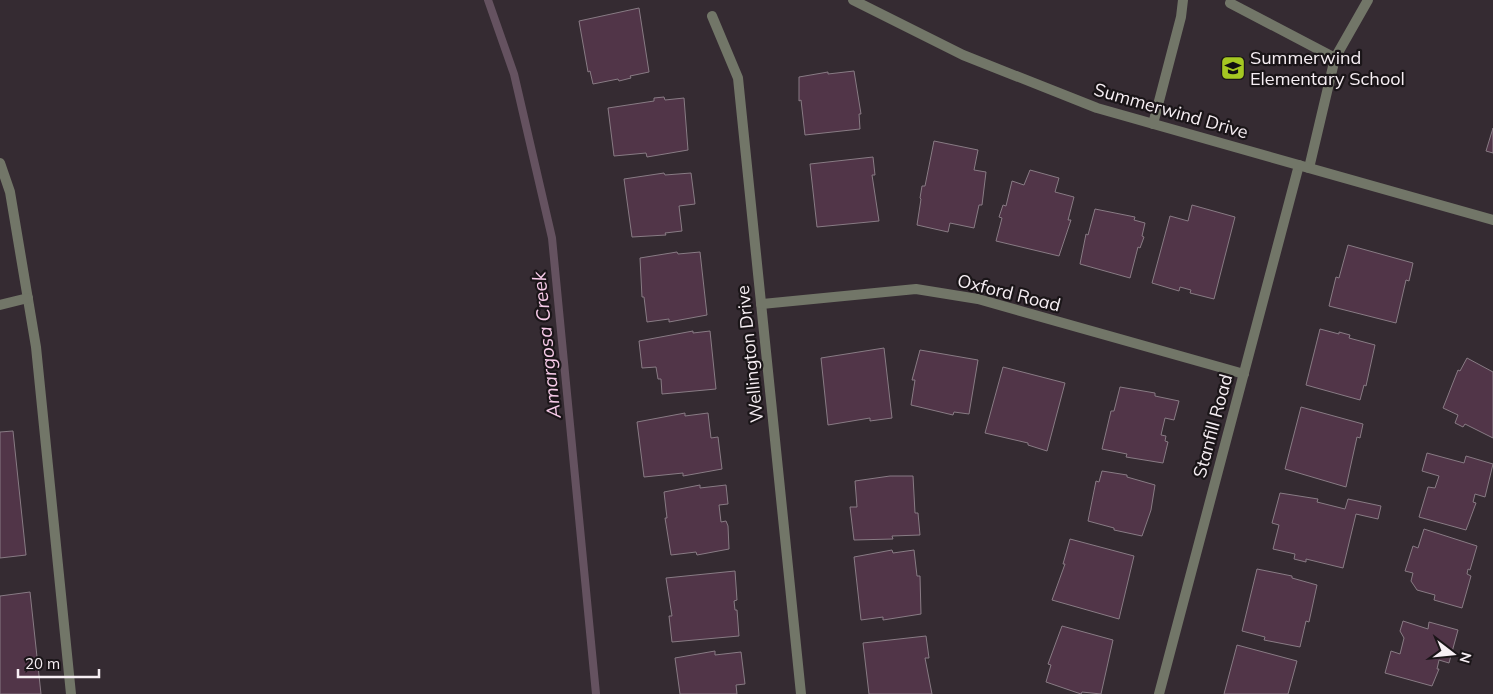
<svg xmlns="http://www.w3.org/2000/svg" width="1493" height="694" font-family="Mulish,sans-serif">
<rect width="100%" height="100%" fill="#352b32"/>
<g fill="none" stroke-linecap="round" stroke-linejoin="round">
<path stroke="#655260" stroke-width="8" d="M488,0l26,74 38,164 44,456"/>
</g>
<g fill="#513548" stroke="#887b84">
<path d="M639,8l10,64 -19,4 1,2 -12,3 -1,-2 -25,5 -3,-13 -2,1 -9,-51z"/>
<path d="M854,71l7,43h-2l1,15 -55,6 -4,-35 -2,1v-24l29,-5v2z"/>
<path d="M664,97l1,3 19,-2 4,52 -41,7 -1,-4 -32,3 -6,-48 46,-7v-3z"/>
<path d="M1493,128v25l-7,-2z"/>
<path d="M934,141l44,9 -4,20 12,2 -4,33h-3l-5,23 -24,-5 -2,9 -31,-7 4,-26 -1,-1 2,-12h3z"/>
<path d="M873,157l2,18h-3l7,46 -62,6 -7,-63z"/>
<path d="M1030,170l29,8 -4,14 19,5 -6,23h3l-12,36 -63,-15 6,-23 -3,-1 4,-12 3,1 6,-25 12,4z"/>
<path d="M664,173l1,2 26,-2 4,31 -16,2 3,25 -17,2 1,2 -34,2 -8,-58z"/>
<path d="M1192,205l43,12 -21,82 -24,-6 1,-3 -11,-3 -1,4 -27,-8 18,-67 18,5z"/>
<path d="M1095,209l40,8 -1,3 11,3 -3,13 2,1 -4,11 -2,-1 -8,31 -50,-14 6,-30 2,1z"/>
<path d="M1348,245l65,18 -4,18 -3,-1 -10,43 -67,-17 7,-29 3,1z"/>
<path d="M677,252l1,2 22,-2 7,63 -38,7v-3l-22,3 -3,-25h-2l-2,-39z"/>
<path d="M1320,329l19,5v-2l11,3 -1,3 26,7 -9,41 -2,-1 -4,15 -54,-15z"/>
<path d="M693,331v2l17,-2 6,58 -54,5 -1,-15h-3l-2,-12 -14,1 -3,-27z"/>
<path d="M884,348l8,70 -22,3v-3l-42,7 -7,-67z"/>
<path d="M920,350l58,10 -9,54 -15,-2 -1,3 -42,-10 4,-25h-3z"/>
<path d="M1467,358l26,14v66l-28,-14 -2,3 -8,-4 3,-8 -15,-7 15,-38 2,1z"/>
<path d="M1003,367l62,16 -18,68 -19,-6v-2l-43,-10z"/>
<path d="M1120,387l35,6v3l24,5 -5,19 -9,-2 -4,17 5,1 -1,5 3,1 -5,21 -37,-6 1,-3 -25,-5 9,-38h3z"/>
<path d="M1301,407l62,17 -3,14 -3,-1 -11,50 -61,-18z"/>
<path d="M685,413v3l23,-3 3,25 7,-1 4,32 -39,7v-3l-39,4 -7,-55z"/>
<path d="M13,431l13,124 -26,3v-126z"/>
<path d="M1427,453l37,10 2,-7 27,8 -8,33 -10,-3 -2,8 3,1 -10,27 -47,-13 9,-30 7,1 4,-12 -17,-5z"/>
<path d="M1102,471l25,4v2l28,8 -4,25 -9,26 -28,-6v-2l-26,-7 8,-40 3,1z"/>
<path d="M890,476h23l2,37h3l2,22 -28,1 1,3 -39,1 -4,-33h7l-2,-26z"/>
<path d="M700,485v3l26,-3 2,19 -9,1 2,17 5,-1 2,5 1,23 -32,6 -1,-3 -25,3 -6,-37h2l-3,-26z"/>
<path d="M1280,493l38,6 -1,3 28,7 3,-10 33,7 -3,13 -22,-5 -13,54 -37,-9v3l-12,-3 1,-5 -22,-5 6,-24 -7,-2z"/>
<path d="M1424,529l53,17 -7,24 -2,-1 -1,5 4,2 -9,32 -28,-8 1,-5 -18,-5 -6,-9 2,-8 -8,-2 8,-25 5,2z"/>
<path d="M1070,539l64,17 -15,63 -67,-19 13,-36h-2z"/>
<path d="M892,550l1,3 21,-3 3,26h3l1,38 -38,6v-3l-22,3 -7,-63z"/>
<path d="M1257,569l35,7v2l25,7 -8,37 -3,-1 -6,26 -36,-7 1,-3 -23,-6z"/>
<path d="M735,571l2,29 -3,1 1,9h2l2,26 -67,6 -3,-26h3l-6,-38z"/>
<path d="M30,592l11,102h-41v-98z"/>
<path d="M1403,621l25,8 1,-7 29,8 -9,33 -10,-3 -2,9h2l-7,17 -47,-13 6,-22 9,3 4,-16 -4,-7z"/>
<path d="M1062,626l51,14 -12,54 -19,-2 -1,2 -35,-12 5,-17 -3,-1z"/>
<path d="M926,636l3,22h-4l7,36h-63l-6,-51z"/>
<path d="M1237,645l60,16 -9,33h-64z"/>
<path d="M715,651v4l26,-3 4,32 -9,1 1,9h-57l-5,-36z"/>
</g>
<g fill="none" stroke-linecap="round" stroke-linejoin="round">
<g stroke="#727668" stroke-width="10">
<path d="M1230,3l105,55"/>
<path d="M1153,124l28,-107 2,-17"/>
<path d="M0,163l10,29 26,155 35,347"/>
<path d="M1309,168l26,-110 33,-58"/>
<path d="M0,305l28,-7"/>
</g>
<g stroke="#727668" stroke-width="10">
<path d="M712,16l26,62 63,616"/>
<path d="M761,304l155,-15 62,10 266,75"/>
<path d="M1159,694l140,-529"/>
</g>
<path stroke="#727668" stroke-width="10" d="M853,0l110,55 134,53 396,112"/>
</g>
<defs>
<symbol id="school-square" viewBox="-11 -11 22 22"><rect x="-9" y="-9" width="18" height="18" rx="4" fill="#a5c822" stroke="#1a1518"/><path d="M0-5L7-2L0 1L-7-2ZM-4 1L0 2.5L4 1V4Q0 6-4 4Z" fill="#111"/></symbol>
</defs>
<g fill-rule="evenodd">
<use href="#school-square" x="1219" y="54" width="28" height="28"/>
</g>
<g text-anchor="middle" stroke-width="4.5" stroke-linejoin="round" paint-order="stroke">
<g font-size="18" fill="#f7eff4" stroke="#1a1518" text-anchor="start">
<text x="1250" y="64">Summerwind<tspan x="1250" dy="21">Elementary School</tspan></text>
</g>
<g font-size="18" fill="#f7eff4" stroke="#1a1518">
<text transform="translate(1171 111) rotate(16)" y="6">Summerwind Drive</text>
<text transform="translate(1009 293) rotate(14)" y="6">Oxford Road</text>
<text transform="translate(750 354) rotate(-96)" y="6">Wellington Drive</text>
<text transform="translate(1213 426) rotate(-75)" y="6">Stanfill Road</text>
</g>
<g font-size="19" font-style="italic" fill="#f8cbe9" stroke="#1a1518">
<text transform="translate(546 345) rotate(-96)" y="7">Amargosa Creek</text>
</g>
</g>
<g transform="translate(1453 654) rotate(106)" stroke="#1a1518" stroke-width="4" paint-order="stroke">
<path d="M0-4L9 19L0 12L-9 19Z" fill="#f7eff4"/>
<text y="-8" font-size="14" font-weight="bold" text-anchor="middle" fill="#f7eff4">N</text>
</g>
<path d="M18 669v8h81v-8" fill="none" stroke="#f7eff4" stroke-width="2.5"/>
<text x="25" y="669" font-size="15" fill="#f7eff4" stroke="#1a1518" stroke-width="4" paint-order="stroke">20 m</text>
</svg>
